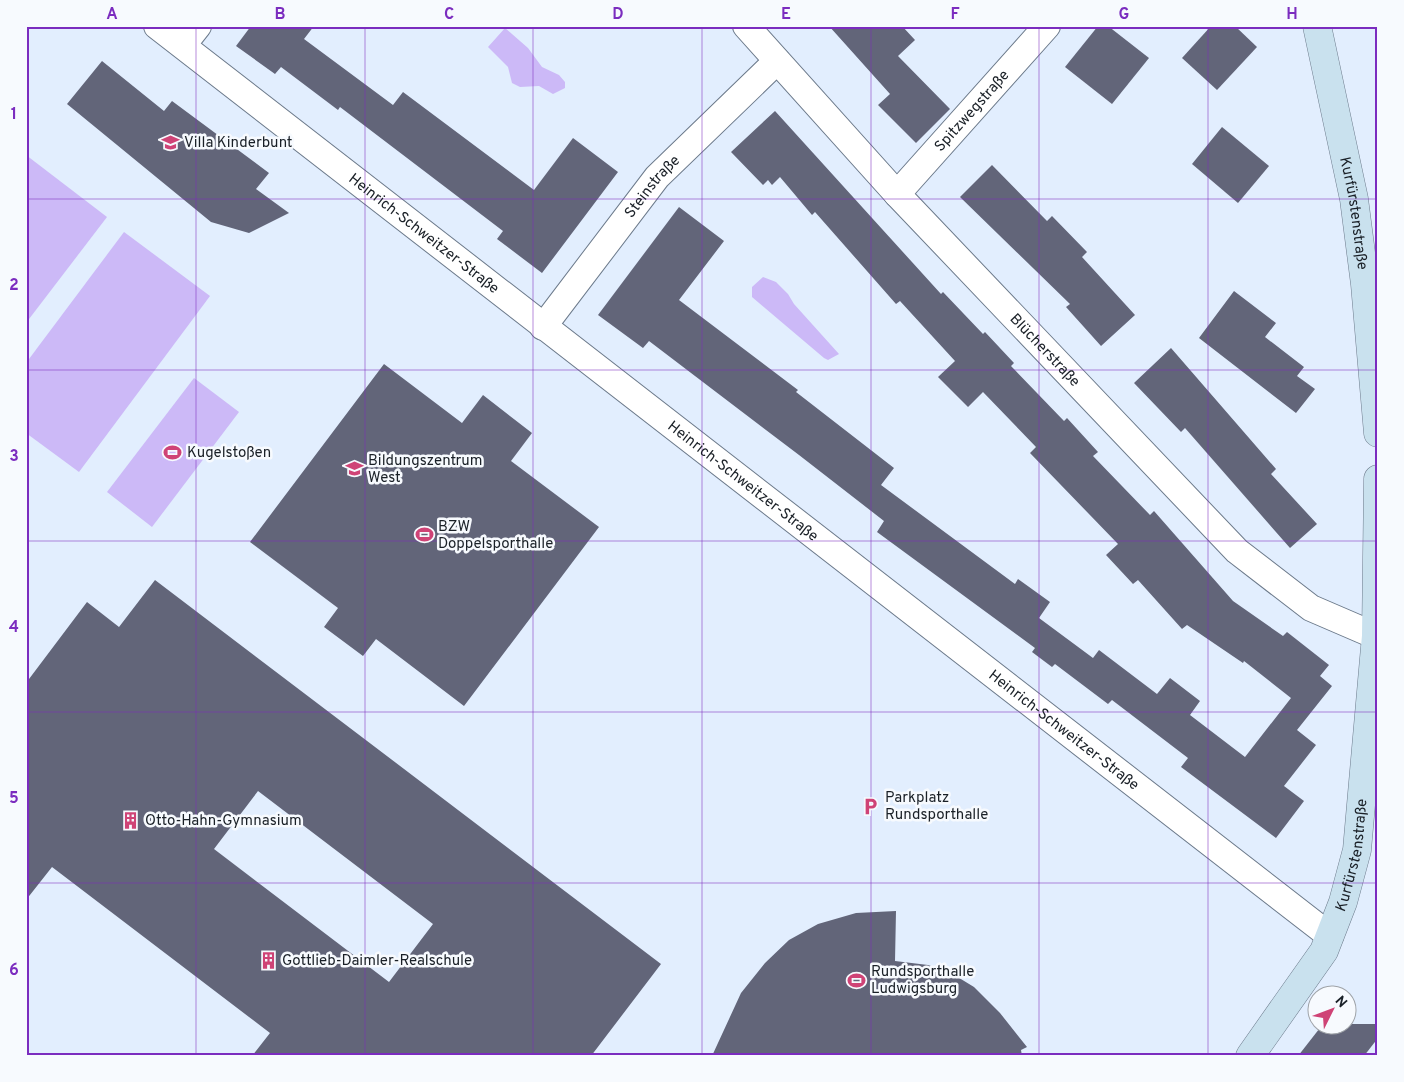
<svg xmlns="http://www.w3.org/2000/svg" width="1404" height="1082" font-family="Overpass,sans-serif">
<rect width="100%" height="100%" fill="#e2eefe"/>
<g fill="#ccb9f7">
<path d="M505,28l23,20 14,19 17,8 6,7v6l-12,6 -14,-8 -19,1 -8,-4 -4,-16 -20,-20z"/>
<path d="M26,155l81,62 -81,106z"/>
<path d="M124,232l86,64 -131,176 -53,-39v-70z"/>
<path d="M763,277l13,5 12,12 6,10 45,50 -11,6 -4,-2 -72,-61v-10z"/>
<path d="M194,378l45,34 -87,115 -45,-35z"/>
</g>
<g fill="#626579" fill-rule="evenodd">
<path d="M251,26h63l-10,13 89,66 10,-13 131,98 39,-52 45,34 -76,101 -45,-34 6,-8 -163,-124 -2,3 -57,-43 -6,7 -39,-28z"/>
<path d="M829,26h73l13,14 -17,16 52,53 -34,34 -38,-38 12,-11z"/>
<path d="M1098,26h10l41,32 -37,46 -47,-37z"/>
<path d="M1211,26h24l22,21 -40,43 -35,-32z"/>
<path d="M102,61l62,50 8,-10 97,72 -13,16 33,24 -40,20 -38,-11 -144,-118z"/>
<path d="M775,111l166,183 2,-2 40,42 2,-2 29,31 -3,3 53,55 3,-3 31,34 -5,4 57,59 4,-4 79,90 50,35 4,-4 42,33 -9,11 12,10 -35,44 19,15 -32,41 20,15 -28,37 -95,-71 7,-9 -76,-58 -4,4 -53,-40 -3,3 -20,-15 3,-4 -158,-116 7,-11 -85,-66 -150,-114 -6,7 -45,-33 81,-108 45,34 -45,59 119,90 -2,2 98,76 -13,17 134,99 3,-5 32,23 -11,16 54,40 6,-8 58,44 13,-16 30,23 -10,14 55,42 46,-59 -47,-37 -1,2 -56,-38 -5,4 -44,-49 -5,4 -27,-29 12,-11 -88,-91 6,-6 -53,-55 -15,15 -30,-30 17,-16 -55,-60 -4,3 -81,-92 -3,3 -32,-38 -8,8 -4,-5 -5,5 -32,-33z"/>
<path d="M1222,127l47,39 -31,37 -46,-39z"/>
<path d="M992,165l55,56 5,-5 35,36 -5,5 53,58 -34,31 -35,-39 4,-3 -110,-107z"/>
<path d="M1234,291l42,32 -11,14 39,30 -7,9 18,13 -19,24 -97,-75z"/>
<path d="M1171,348l105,121 -5,5 46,50 -27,24 -105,-120 -4,4 -47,-49z"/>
<path d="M384,364l78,59 21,-28 49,38 -21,28 88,66 -135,179 -88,-67 -13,17 -39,-29 14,-19 -88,-66z"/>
<path d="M155,580l506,384 -70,92h-339l18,-23 -218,-166 -26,33v-217l61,-81 32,25zM258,791l175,133 -44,58 -175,-133z"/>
<path d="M896,911l-1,50 33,4 23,8 23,14 26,26 27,34 -6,3 1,6h-310l29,-63 24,-30 24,-23 29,-16 38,-11z"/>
<path d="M1323,1024h55v14l-14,18h-66z"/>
</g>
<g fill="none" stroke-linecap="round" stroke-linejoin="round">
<defs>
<g id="street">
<path id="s1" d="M157,26l1173,910"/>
<path id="s2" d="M746,26l151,168 340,357 74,57 65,28"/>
<path d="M183,45l15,-19"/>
<path id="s3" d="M897,194l150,-168"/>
<path id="s4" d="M543,327l114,-150 120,-116"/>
</g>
<g id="secondary">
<path id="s5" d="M1317,26l37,173 11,85 13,149"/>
<path id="s6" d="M1250,1056l74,-105 19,-49 14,-52 19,-214 2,-157"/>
</g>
</defs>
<use href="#street" stroke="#6c7a8b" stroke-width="28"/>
<use href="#secondary" stroke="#6c7a8b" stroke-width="29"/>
<use href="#street" stroke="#fff" stroke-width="26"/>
<use href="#secondary" stroke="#c9e1ee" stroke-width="28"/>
</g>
<path fill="none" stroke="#7b2cbf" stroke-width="1" stroke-opacity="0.55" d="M196,26v1030M365,26v1030M533,26v1030M702,26v1030M871,26v1030M1039,26v1030M1208,26v1030M26,199h1352M26,370h1352M26,541h1352M26,712h1352M26,883h1352"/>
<defs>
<symbol id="school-bare" viewBox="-9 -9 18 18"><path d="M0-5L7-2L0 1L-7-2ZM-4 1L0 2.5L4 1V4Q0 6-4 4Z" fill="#cf4376" stroke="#f7fafe" stroke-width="2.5" paint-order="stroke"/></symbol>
<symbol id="stadium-bare" viewBox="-9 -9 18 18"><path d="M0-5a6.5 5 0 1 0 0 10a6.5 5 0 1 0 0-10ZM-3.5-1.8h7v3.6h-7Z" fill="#cf4376" stroke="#f7fafe" stroke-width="2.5" paint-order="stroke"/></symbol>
<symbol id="parking-bare" viewBox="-9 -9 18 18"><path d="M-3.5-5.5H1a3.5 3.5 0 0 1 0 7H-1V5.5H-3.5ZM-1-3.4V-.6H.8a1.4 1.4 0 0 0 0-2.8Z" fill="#cf4376" stroke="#f7fafe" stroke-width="2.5" paint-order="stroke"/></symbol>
<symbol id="building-bare" viewBox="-9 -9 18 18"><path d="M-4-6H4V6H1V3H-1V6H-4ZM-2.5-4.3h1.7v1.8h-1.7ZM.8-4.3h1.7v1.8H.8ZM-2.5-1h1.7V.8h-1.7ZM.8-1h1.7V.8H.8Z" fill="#cf4376" stroke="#f7fafe" stroke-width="2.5" paint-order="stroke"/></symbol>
</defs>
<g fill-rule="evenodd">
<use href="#school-bare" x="158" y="130" width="25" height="25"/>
<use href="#stadium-bare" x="160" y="440" width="25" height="25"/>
<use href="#school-bare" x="342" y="456" width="25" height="25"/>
<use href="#stadium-bare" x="412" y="522" width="25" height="25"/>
<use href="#parking-bare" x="858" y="794" width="25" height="25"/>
<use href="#building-bare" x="118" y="808" width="25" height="25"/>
<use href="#building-bare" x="256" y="948" width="25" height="25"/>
<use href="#stadium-bare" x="844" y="968" width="25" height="25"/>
</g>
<g text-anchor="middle" stroke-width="5" stroke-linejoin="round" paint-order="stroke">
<g font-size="15" fill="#1a2027" stroke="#f7fafe">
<text dy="5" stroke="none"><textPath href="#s3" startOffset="112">Spitzwegstraße</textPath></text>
<text dy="5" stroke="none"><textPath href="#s4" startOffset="178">Steinstraße</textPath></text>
<text dy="5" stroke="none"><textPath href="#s5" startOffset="191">Kurfürstenstraße</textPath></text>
<text dy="5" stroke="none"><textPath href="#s1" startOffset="338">Heinrich-Schweitzer-Straße</textPath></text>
<text dy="5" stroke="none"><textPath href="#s2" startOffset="441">Blücherstraße</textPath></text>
<text dy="5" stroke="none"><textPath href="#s1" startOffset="742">Heinrich-Schweitzer-Straße</textPath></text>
<text dy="5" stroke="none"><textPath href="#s1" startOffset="1148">Heinrich-Schweitzer-Straße</textPath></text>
<text dy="5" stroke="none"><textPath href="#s6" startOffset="229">Kurfürstenstraße</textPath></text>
</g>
<g font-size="15" fill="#1a2027" stroke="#f7fafe" text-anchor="start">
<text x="184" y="147">Villa Kinderbunt</text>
<text x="187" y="457">Kugelstoßen</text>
<text x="368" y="465">Bildungszentrum<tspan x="368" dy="17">West</tspan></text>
<text x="438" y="531">BZW<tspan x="438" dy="17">Doppelsporthalle</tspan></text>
<text x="885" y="802">Parkplatz<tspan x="885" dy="17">Rundsporthalle</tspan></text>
<text x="145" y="825">Otto-Hahn-Gymnasium</text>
<text x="282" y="965">Gottlieb-Daimler-Realschule</text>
<text x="871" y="976">Rundsporthalle<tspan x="871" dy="17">Ludwigsburg</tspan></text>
</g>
</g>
<rect width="1404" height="1082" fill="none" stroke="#f7fafe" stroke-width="55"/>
<g transform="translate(1332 1010) rotate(48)"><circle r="24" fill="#f7fafe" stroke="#9fa3a8"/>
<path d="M0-4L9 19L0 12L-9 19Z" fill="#cf4376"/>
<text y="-8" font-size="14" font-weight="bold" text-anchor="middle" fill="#1a2027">N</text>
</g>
<rect x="28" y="28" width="1348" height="1026" fill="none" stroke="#7b2cbf" stroke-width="2"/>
<g font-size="16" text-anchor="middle" font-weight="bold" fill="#7b2cbf">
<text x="112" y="19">A</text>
<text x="280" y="19">B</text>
<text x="449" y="19">C</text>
<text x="618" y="19">D</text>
<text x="786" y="19">E</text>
<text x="955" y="19">F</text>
<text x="1124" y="19">G</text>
<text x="1292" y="19">H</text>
<text x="14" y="119">1</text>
<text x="14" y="290">2</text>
<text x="14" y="461">3</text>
<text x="14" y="632">4</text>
<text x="14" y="803">5</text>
<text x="14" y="975">6</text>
</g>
</svg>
